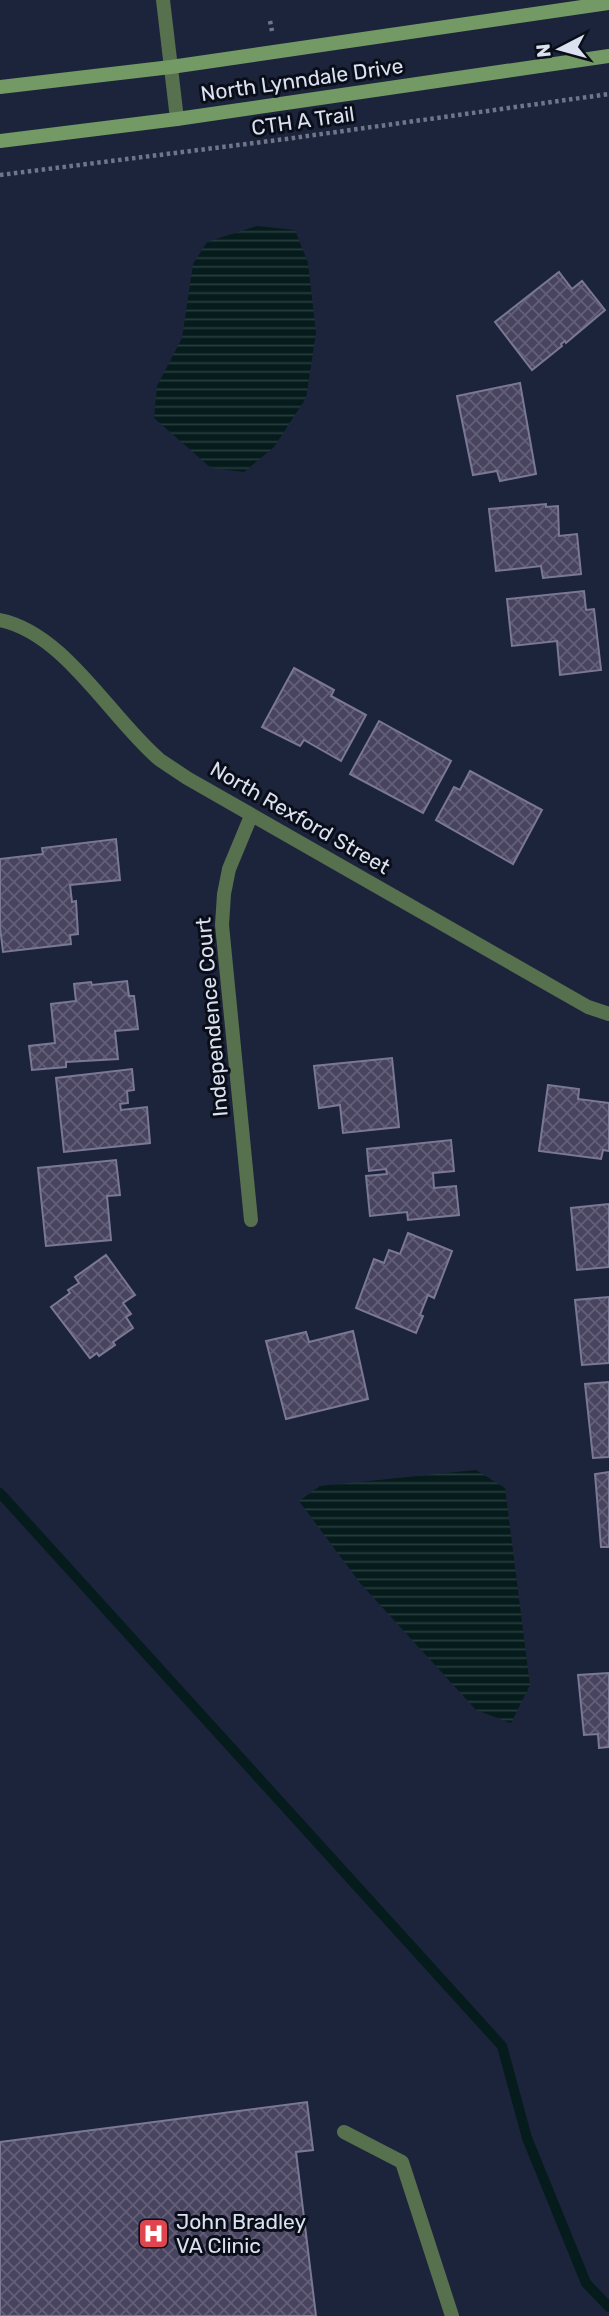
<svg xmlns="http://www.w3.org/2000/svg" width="609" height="2316" font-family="Rubik,sans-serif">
<defs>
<pattern id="water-rules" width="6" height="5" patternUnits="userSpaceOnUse" patternTransform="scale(1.75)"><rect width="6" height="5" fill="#051b1c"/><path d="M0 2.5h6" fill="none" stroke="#293c3d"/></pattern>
<pattern id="building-cross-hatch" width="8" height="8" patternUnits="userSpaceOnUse" patternTransform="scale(1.75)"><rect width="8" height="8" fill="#48445f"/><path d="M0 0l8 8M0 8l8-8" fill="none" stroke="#625f76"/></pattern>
</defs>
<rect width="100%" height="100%" fill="#1c243b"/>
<g fill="url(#water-rules)">
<path d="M257,226l38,4 13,33 8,70 -10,65 -32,49 -30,25 -33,-4 -57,-50 3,-32 25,-48 11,-74 14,-22z"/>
<path d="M476,1470l29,18 25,197 -19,38 -35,-13 -116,-127 -61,-82 21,-15z"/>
</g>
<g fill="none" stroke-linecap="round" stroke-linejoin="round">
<path stroke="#051b1c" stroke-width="10" d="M0,1493l502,553 25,92 59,145 23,24"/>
</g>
<g fill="url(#building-cross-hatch)" stroke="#7b7895" stroke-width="2">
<path d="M559,272l13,17 10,-8 23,29 -39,33 -1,-2 -4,3 1,2 -30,24 -37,-48z"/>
<path d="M520,383l16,91 -36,7 -3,-10 -24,4 -16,-79z"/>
<path d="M546,504v3l12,-1 1,30 18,-2 4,40 -38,4 -2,-12 -45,5 -7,-62z"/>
<path d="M584,591l2,19 8,-1 7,61 -41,5 -3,-34 -45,5 -5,-47z"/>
<path d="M294,668l40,22 -3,6 35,19 -25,46 -37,-21 -4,6 -38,-19z"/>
<path d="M379,721l72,40 -28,52 -73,-39z"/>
<path d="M470,771l72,39 -29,54 -77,-44 18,-33 6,3z"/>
<path d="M116,839l4,41 -50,5 2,17 4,-1 2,33 -8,1 1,9 -68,8 -3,-25v-68l43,-5 -1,-6z"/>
<path d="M127,981l2,15h5l4,33 -23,2 3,28 -52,3v5l-34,3 -3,-24 26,-3 -4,-39 25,-3 -2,-17 17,-2 1,3z"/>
<path d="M392,1058l7,69 -56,6 -3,-28 -21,3 -5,-42z"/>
<path d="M132,1069l2,21 -7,1 1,12 -8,1 1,6 26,-3 3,36 -86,9 -8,-74z"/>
<path d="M548,1085l31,4 -1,10 31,4v48l-6,-1 -2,9 -62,-8z"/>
<path d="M451,1140l3,31 -21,2 1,15 22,-2 3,29 -51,5 -1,-8 -37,4 -4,-40 21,-2 -1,-5 -17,2 -2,-22z"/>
<path d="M116,1160l4,35 -13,1 4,44 -65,6 -8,-78z"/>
<path d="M609,1204v63l-32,3 -6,-62z"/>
<path d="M408,1233l44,18 -18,47 -6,-3 -8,20 3,1 -7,17 -60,-25 18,-49 10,4 5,-13 11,4z"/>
<path d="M106,1255l29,40 -12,8 8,11 -5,3 7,11 -20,14 2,3 -16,11 -2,-3 -7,5 -39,-51 19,-14 -2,-3 11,-7 -4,-6z"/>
<path d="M609,1297v66l-27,2 -7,-65z"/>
<path d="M353,1331l15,68 -82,20 -20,-78 40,-9 3,10z"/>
<path d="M609,1382v75l-16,1 -8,-74z"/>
<path d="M609,1472v75h-8l-6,-73z"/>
<path d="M609,1673v74l-10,1 -1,-14 -14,1 -6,-60z"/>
<path d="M307,2102l6,48 -17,2 20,164h-316v-174z"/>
</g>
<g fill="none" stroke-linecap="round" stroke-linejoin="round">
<g stroke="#6f768a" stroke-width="4.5" stroke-dasharray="3.5 3.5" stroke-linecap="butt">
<path d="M270,21l2,10"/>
<path d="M0,175l286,-36 323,-45"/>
</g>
<path stroke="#57704e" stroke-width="14" d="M344,2132l58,30 50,154"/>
<g stroke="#57704e" stroke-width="14">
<path d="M163,0l14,119"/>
<path d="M0,620c65,13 111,99 160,140 9,6 18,12 27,18l401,229 21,7"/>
<path d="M251,1220l-29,-295 2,-31 5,-25 22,-53"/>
</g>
<g stroke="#739a64" stroke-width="14">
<path d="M0,87l171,-20 438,-64"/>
<path d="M0,141l177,-22 432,-63"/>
</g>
</g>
<defs>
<symbol id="hospital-square" viewBox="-11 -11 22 22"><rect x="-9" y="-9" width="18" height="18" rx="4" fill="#e0444e" stroke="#0a0e18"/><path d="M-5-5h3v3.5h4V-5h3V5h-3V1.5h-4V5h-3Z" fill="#fff"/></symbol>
</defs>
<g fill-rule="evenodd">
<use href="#hospital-square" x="136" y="2216" width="35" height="35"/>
</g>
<g text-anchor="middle" stroke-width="6" stroke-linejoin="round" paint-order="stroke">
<g font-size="21" fill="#dbe1f1" stroke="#0a0e18">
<text transform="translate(302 80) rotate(-8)" y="7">North Lynndale Drive</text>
<text transform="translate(303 121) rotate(-8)" y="7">CTH A Trail</text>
<text transform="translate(300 818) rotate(30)" y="7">North Rexford Street</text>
<text transform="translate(212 1017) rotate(-95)" y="7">Independence Court</text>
</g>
<g font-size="21" fill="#dbe1f1" stroke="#0a0e18" text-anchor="start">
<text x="176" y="2229">John Bradley<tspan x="176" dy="24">VA Clinic</tspan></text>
</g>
</g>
<g transform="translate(560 49) rotate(264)" stroke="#0a0e18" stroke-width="5" paint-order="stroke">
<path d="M0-5L12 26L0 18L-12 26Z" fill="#dbe1f1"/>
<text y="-10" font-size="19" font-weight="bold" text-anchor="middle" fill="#dbe1f1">N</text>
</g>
</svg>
